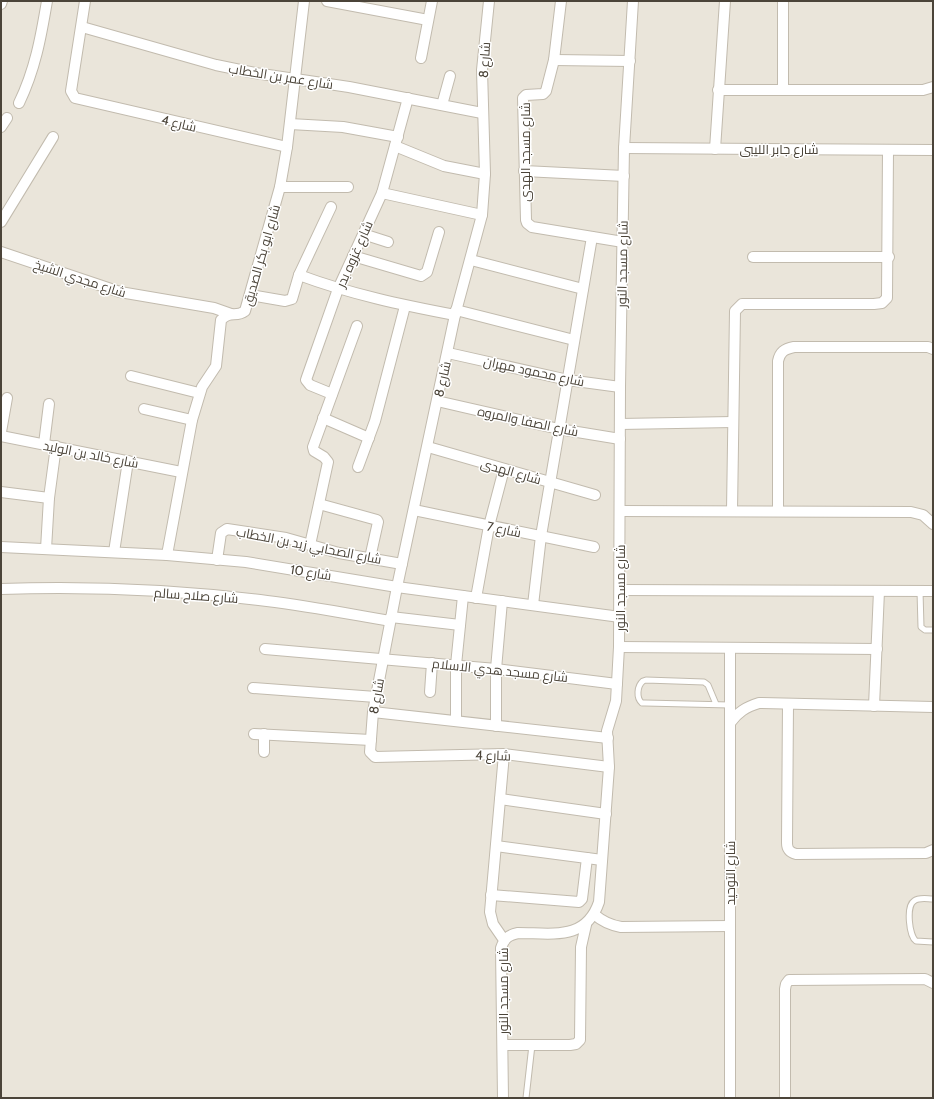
<svg xmlns="http://www.w3.org/2000/svg" width="934" height="1099" font-family="Cabin,Cairo,sans-serif">
<style>
.residential{fill:#eae5da}
.lines{fill:none;stroke-linecap:round;stroke-linejoin:round}
.lane-casing{stroke:#c2bbae;stroke-width:7}
.street-casing{stroke:#c2bbae;stroke-width:12}
.lane{stroke:#fff;stroke-width:5}
.street{stroke:#fff;stroke-width:10}
.labels{text-anchor:middle;stroke-width:3;stroke-linejoin:round;paint-order:stroke}
.street-label{font-size:13px;fill:#4b4439;stroke:#fff}
</style>
<rect width="100%" height="100%" fill="#f6f3ec"/>
<rect class="residential" x="1" y="1" width="932" height="1097"/>
<g class="lines">
<defs>
<g id="lane">
<path d="M 920,591 L 921,627 L 925,630 L 933,630"/>
<path d="M 716,704 L 708,685 L 704,682 L 646,680 L 643,681 C 637,686 636,698 642,703 L 645,703 L 730,705"/>
<path d="M 933,899 C 927,899 919,897 914,901 C 906,906 909,936 916,941 L 933,942"/>
<path d="M 526,1098 L 532,1045"/>
</g>
<g id="street">
<path d="M 85,1 L 71,91 L 75,98 L 287,147"/>
<path d="M 327,1 L 428,20"/>
<path d="M 489,1 L 482,70 L 485,174 L 482,215 L 455,315 L 397,587 L 373,712 L 370,752 L 375,757 L 504,754 L 609,767"/>
<path d="M 561,1 L 554,60 L 546,91 L 543,94 L 526,95 L 523,98 L 526,220 L 527,223 L 532,227 L 623,242"/>
<path d="M 1,4 L 2,1"/>
<path d="M 82,27 L 216,65 L 255,73 L 349,87 L 482,113"/>
<path d="M 421,58 L 432,1"/>
<path d="M 554,60 L 630,61"/>
<path d="M 718,90 L 923,90 L 933,87"/>
<path d="M 783,90 L 783,1"/>
<path d="M 19,103 C 35,70 41,37 47,1"/>
<path d="M 442,105 L 450,76"/>
<path d="M 290,124 L 343,127 L 398,137"/>
<path d="M 1,127 L 7,118"/>
<path d="M 395,146 L 444,166 L 485,174"/>
<path d="M 624,148 L 933,150"/>
<path d="M 715,149 L 725,1"/>
<path d="M 524,171 L 624,176"/>
<path d="M 280,187 L 348,187"/>
<path d="M 382,193 L 482,215"/>
<path d="M 1,222 L 53,137"/>
<path d="M 363,234 L 388,242"/>
<path d="M 1,252 L 120,292 L 214,308 L 231,314"/>
<path d="M 353,256 L 421,276 L 427,272 L 439,232"/>
<path d="M 753,257 L 889,257"/>
<path d="M 471,260 L 583,289"/>
<path d="M 299,275 C 350,294 402,305 455,315"/>
<path d="M 250,295 L 285,301 L 292,299 L 299,275 L 331,207"/>
<path d="M 456,310 L 574,340"/>
<path d="M 448,353 L 568,380 L 620,387"/>
<path d="M 131,376 L 199,393"/>
<path d="M 332,394 L 310,385 L 306,380 L 307,377 L 338,289 L 382,193 L 408,98"/>
<path d="M 437,401 L 559,429 L 620,439"/>
<path d="M 144,409 L 192,420"/>
<path d="M 323,418 L 369,438"/>
<path d="M 620,424 L 733,422"/>
<path d="M 1,432 L 7,398"/>
<path d="M 1,436 L 181,472"/>
<path d="M 44,444 L 49,404"/>
<path d="M 428,447 L 595,495"/>
<path d="M 358,467 L 375,421 L 405,306"/>
<path d="M 1,492 L 49,498"/>
<path d="M 319,504 L 377,520 L 378,522 L 370,558"/>
<path d="M 414,510 L 594,547"/>
<path d="M 620,511 L 911,512 L 923,515 L 933,524"/>
<path d="M 732,511 L 735,311 L 742,304 L 874,304 L 882,303 L 887,298 L 888,150"/>
<path d="M 778,511 L 778,361 C 780,352 784,349 794,347 L 928,347 L 933,349"/>
<path d="M 310,545 L 328,462 L 324,457 L 314,451 L 313,447 L 357,326"/>
<path d="M 1,547 L 167,555 L 246,562 L 397,587 L 620,617"/>
<path d="M 46,549 L 49,498 L 56,446"/>
<path d="M 114,552 L 128,461"/>
<path d="M 167,555 L 192,420 L 202,387 L 216,366 L 221,320 C 230,310 236,318 245,311 L 280,187 L 287,147 L 304,1"/>
<path d="M 217,560 L 221,533 L 227,529 L 286,538 L 339,553 L 402,564"/>
<path d="M 1,589 C 89,586 180,590 267,601 C 309,606 349,614 390,621"/>
<path d="M 620,590 L 933,591"/>
<path d="M 476,598 L 489,526 L 504,469"/>
<path d="M 533,605 L 541,536 L 592,237"/>
<path d="M 391,617 L 460,625"/>
<path d="M 619,647 L 877,649"/>
<path d="M 730,648 L 730,1098"/>
<path d="M 265,649 L 496,669 L 617,684"/>
<path d="M 253,688 L 376,697"/>
<path d="M 430,692 L 432,663"/>
<path d="M 788,704 L 787,843 C 787,849 789,852 796,854 L 926,853 L 933,850"/>
<path d="M 874,706 L 879,591"/>
<path d="M 373,712 L 608,738"/>
<path d="M 456,721 L 456,665 L 463,596"/>
<path d="M 730,723 C 738,712 746,707 759,703 L 933,707"/>
<path d="M 496,726 L 496,669 L 502,601"/>
<path d="M 254,734 L 371,740"/>
<path d="M 264,734 L 264,752"/>
<path d="M 500,799 L 606,814"/>
<path d="M 496,846 L 602,860"/>
<path d="M 491,895 L 579,902 L 582,899 L 587,858"/>
<path d="M 595,915 C 603,922 610,925 621,927 L 730,926"/>
<path d="M 504,940 L 493,924 L 490,912 L 504,754"/>
<path d="M 503,1045 L 570,1045 L 576,1044 L 580,1040 L 581,947 L 586,925"/>
<path d="M 503,1098 L 501,948 C 504,939 508,935 518,933 C 552,933 586,941 599,902 L 609,767 L 607,731 L 616,701 L 619,647 L 620,387 L 624,148 L 633,1"/>
<path d="M 785,1098 L 785,989 L 786,984 L 789,980 L 925,979 L 933,983"/>
</g>
</defs>
<use href="#lane" class="lane-casing"/>
<use href="#street" class="street-casing"/>
<use href="#lane" class="lane"/>
<use href="#street" class="street"/>
</g>
<g class="labels">
<g class="street-label">
<text transform="translate(484 60) rotate(-86)" y="5">شارع 8</text>
<text transform="translate(281 76) rotate(9)" y="5">شارع عمر بن الخطاب</text>
<text transform="translate(179 123) rotate(13)" y="5">شارع 4</text>
<text x="779" y="154">شارع جابر الليبى</text>
<text transform="translate(525 152) rotate(-90)" y="5">شارع مسجد الهدى</text>
<text transform="translate(354 254) rotate(-66)" y="5">شارع غزوه بدر</text>
<text transform="translate(261 255) rotate(-74)" y="5">شارع ابو بكر الصديق</text>
<text transform="translate(622 264) rotate(-89)" y="5">شارع مسجد النور</text>
<text transform="translate(80 278) rotate(18)" y="5">شارع مجدي الشيخ</text>
<text transform="translate(534 371) rotate(12)" y="5">شارع محمود مهران</text>
<text transform="translate(442 379) rotate(-77)" y="5">شارع 8</text>
<text transform="translate(528 421) rotate(12)" y="5">شارع الصفا والمروه</text>
<text transform="translate(91 454) rotate(11)" y="5">شارع خالد بن الوليد</text>
<text transform="translate(511 471) rotate(16)" y="5">شارع الهدى</text>
<text transform="translate(504 529) rotate(12)" y="5">شارع 7</text>
<text transform="translate(309 545) rotate(11)" y="5">شارع الصحابي زيد بن الخطاب</text>
<text transform="translate(311 572) rotate(9)" y="5">شارع 10</text>
<text transform="translate(620 588) rotate(-90)" y="5">شارع مسجد النور</text>
<text transform="translate(196 595) rotate(4)" y="5">شارع صلاح سالم</text>
<text transform="translate(500 670) rotate(6)" y="5">شارع مسجد هدي الاسلام</text>
<text transform="translate(376 696) rotate(-80)" y="5">شارع 8</text>
<text transform="translate(493 755) rotate(2)" y="5">شارع 4</text>
<text transform="translate(730 873) rotate(-90)" y="5">شارع التوحيد</text>
<text transform="translate(503 991) rotate(-90)" y="5">شارع مسجد النور</text>
</g>
</g>
<rect width="934" height="1099" fill="none" stroke="#4b4439" stroke-width="4"/>
</svg>
